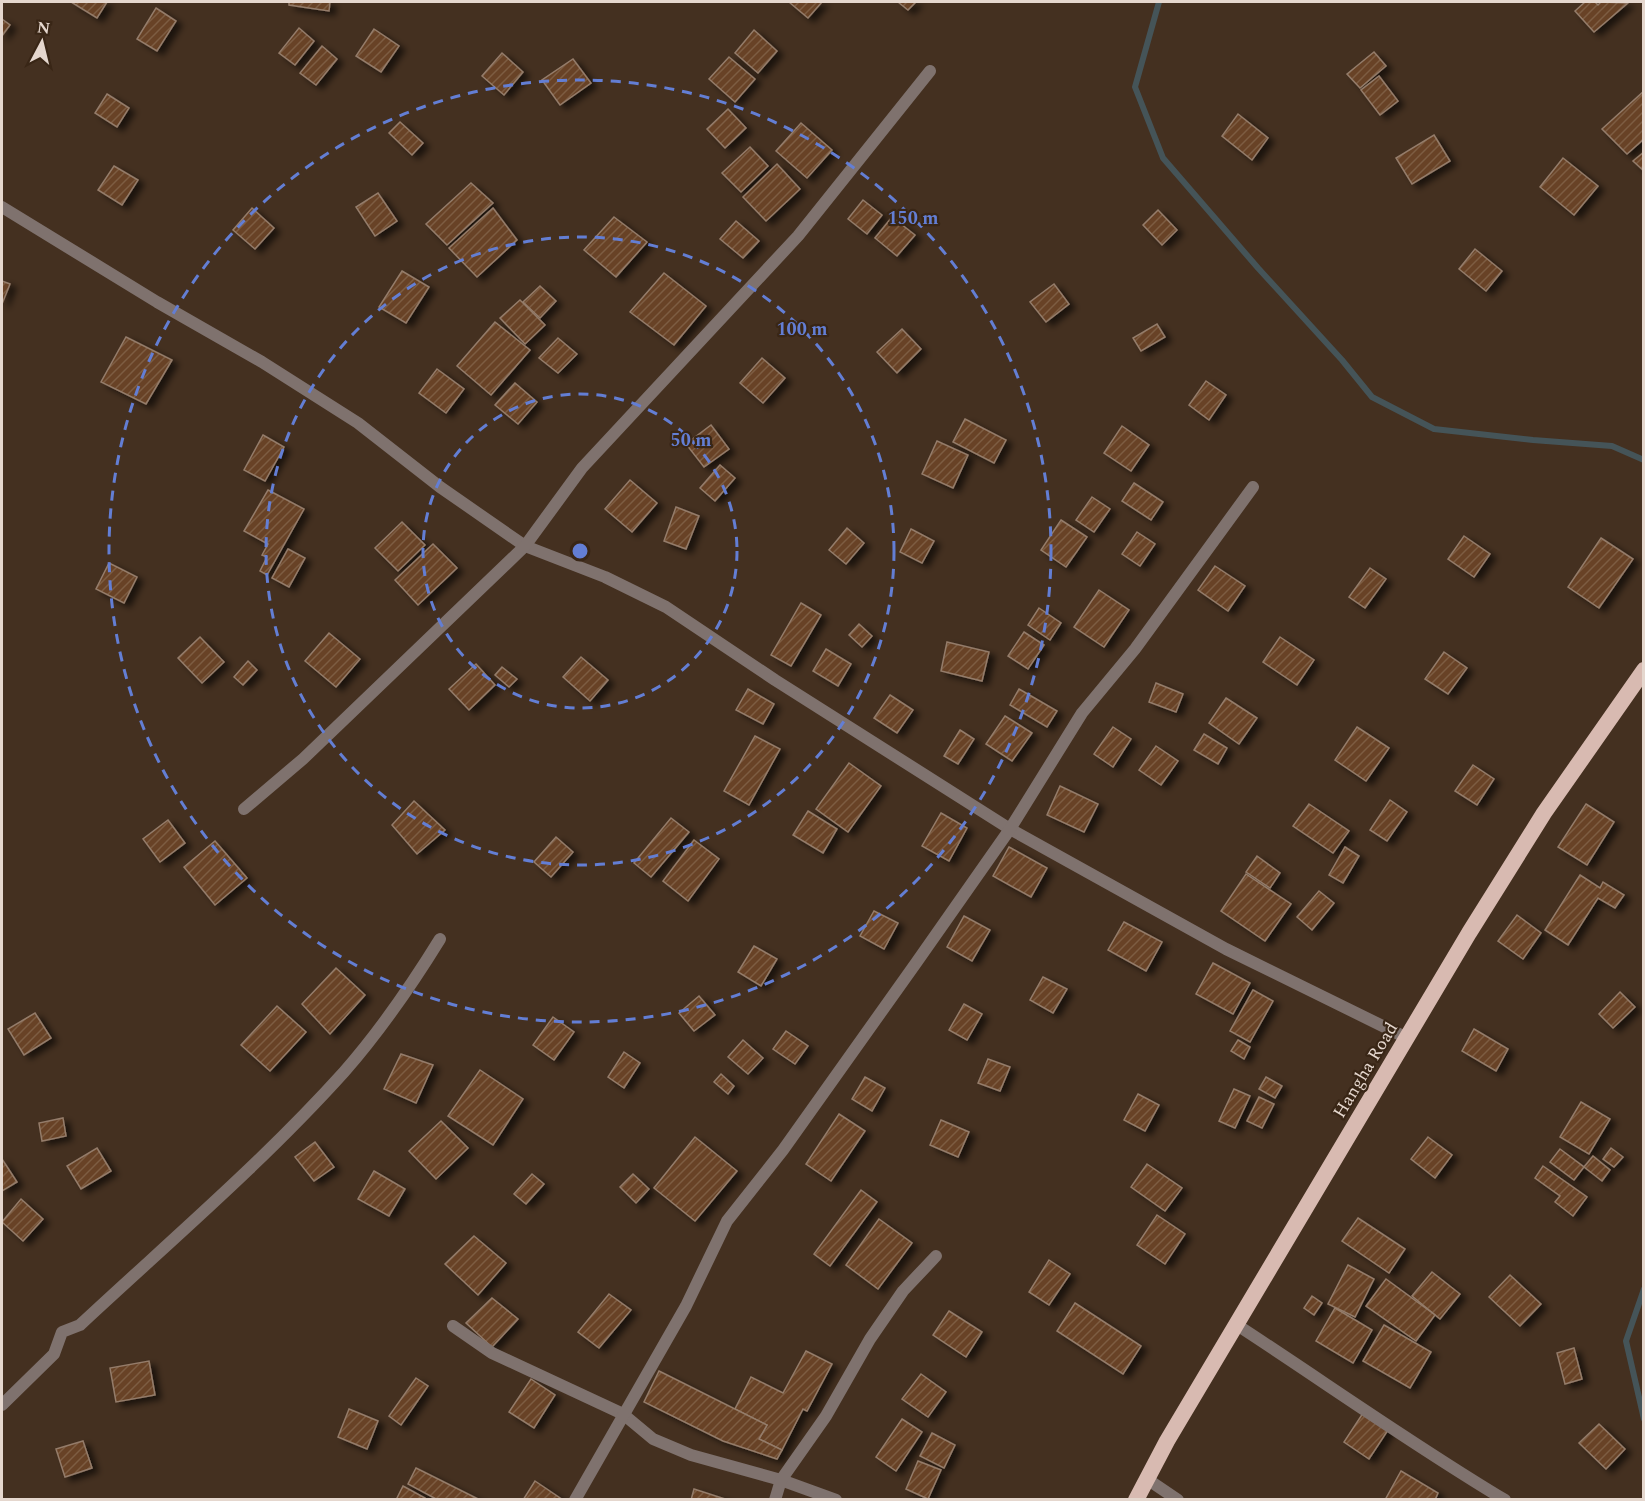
<svg xmlns="http://www.w3.org/2000/svg" width="1645" height="1501" font-family="Spectral,serif">
<style>
.lines{fill:none;stroke-linecap:round;stroke-linejoin:round}
.stream{stroke:#455458;stroke-width:6}
.building{fill:url(#building-hatch);stroke:#947c6a;stroke-width:1.5;filter:url(#shadow)}
.minor{stroke:#7f726e;stroke-width:12}
.trunk{stroke:#d8bab1;stroke-width:16}
.ring{fill:none;stroke:#637ed4;stroke-width:3;stroke-dasharray:10 8}
.labels{text-anchor:middle;stroke-width:4.5;stroke-linejoin:round;paint-order:stroke}
.street-label{font-size:18px;fill:#e5d7ce;stroke:#392616}
.centre{fill:#637ed4;stroke:#392616;stroke-width:3}
.ring-label{font-size:18px;text-anchor:middle;font-weight:bold;fill:#637ed4;stroke:#392616;stroke-width:4.5;stroke-linejoin:round;paint-order:stroke}
</style>
<defs>
<pattern id="building-hatch" width="6" height="6" patternUnits="userSpaceOnUse" patternTransform="scale(1.5)"><rect width="6" height="6" fill="#674225"/><path d="M-1 1l2-2M0 6l6-6M5 7l2-2" fill="none" stroke="#7d5d43"/></pattern>
<filter id="shadow"><feDropShadow dx="6" dy="4" stdDeviation="3" flood-color="#0009"/></filter>
</defs>
<rect width="100%" height="100%" fill="#443020"/>
<g class="lines">
<g class="stream">
<path d="M 1159,2 L 1135,87 L 1163,158 L 1258,268 L 1342,360 L 1372,397 L 1434,429 L 1533,440 L 1612,446 L 1644,460"/>
<path d="M 1644,1289 L 1626,1341 L 1644,1419"/>
</g>
</g>
<g class="building">
<path d="M 71,2 L 107,2 L 97,18 Z"/>
<path d="M 289,2 L 330,2 L 329,11 L 289,5 Z"/>
<path d="M 789,2 L 822,2 L 808,18 Z"/>
<path d="M 898,2 L 916,2 L 908,10 Z"/>
<path d="M 1585,2 L 1595,2 L 1598,5 L 1601,2 L 1628,3 L 1594,32 L 1575,11 Z"/>
<path d="M 156,8 L 176,21 L 157,51 L 137,39 Z"/>
<path d="M 2,19 L 10,25 L 2,36 Z"/>
<path d="M 299,28 L 314,41 L 295,65 L 279,53 Z"/>
<path d="M 374,29 L 399,46 L 381,72 L 356,56 Z"/>
<path d="M 754,30 L 777,51 L 758,73 L 735,53 Z"/>
<path d="M 322,46 L 337,59 L 316,85 L 300,73 Z"/>
<path d="M 1374,52 L 1386,66 L 1360,88 L 1347,74 Z"/>
<path d="M 502,53 L 523,72 L 504,95 L 482,76 Z"/>
<path d="M 729,57 L 755,79 L 735,102 L 709,79 Z"/>
<path d="M 573,59 L 591,83 L 560,105 L 542,80 Z"/>
<path d="M 1379,76 L 1398,101 L 1380,115 L 1361,90 Z"/>
<path d="M 1644,91 L 1644,139 L 1627,154 L 1602,129 Z"/>
<path d="M 107,94 L 129,108 L 117,127 L 95,113 Z"/>
<path d="M 728,109 L 746,128 L 725,148 L 707,129 Z"/>
<path d="M 1238,114 L 1268,138 L 1252,160 L 1222,136 Z"/>
<path d="M 400,122 L 423,143 L 412,155 L 389,133 Z"/>
<path d="M 801,123 L 832,150 L 807,178 L 776,151 Z"/>
<path d="M 1434,135 L 1450,161 L 1412,184 L 1396,158 Z"/>
<path d="M 750,147 L 768,166 L 741,192 L 722,173 Z"/>
<path d="M 1644,152 L 1644,171 L 1633,161 Z"/>
<path d="M 1563,158 L 1598,186 L 1574,215 L 1540,187 Z"/>
<path d="M 777,164 L 800,189 L 766,221 L 743,197 Z"/>
<path d="M 114,166 L 138,180 L 122,205 L 98,190 Z"/>
<path d="M 471,183 L 493,203 L 447,245 L 426,224 Z"/>
<path d="M 378,193 L 397,221 L 375,236 L 356,207 Z"/>
<path d="M 863,200 L 882,215 L 867,234 L 848,219 Z"/>
<path d="M 252,208 L 274,228 L 255,249 L 233,230 Z"/>
<path d="M 493,208 L 517,240 L 477,277 L 449,248 Z"/>
<path d="M 1158,210 L 1177,230 L 1162,245 L 1143,225 Z"/>
<path d="M 614,217 L 647,242 L 616,277 L 584,250 Z"/>
<path d="M 892,217 L 915,235 L 897,256 L 875,238 Z"/>
<path d="M 736,221 L 759,241 L 743,258 L 720,239 Z"/>
<path d="M 1475,249 L 1502,271 L 1486,291 L 1459,269 Z"/>
<path d="M 402,271 L 429,287 L 406,323 L 379,307 Z"/>
<path d="M 664,273 L 706,306 L 674,345 L 630,312 Z"/>
<path d="M 2,281 L 10,284 L 2,304 Z"/>
<path d="M 1054,284 L 1069,304 L 1046,322 L 1030,302 Z"/>
<path d="M 540,286 L 556,301 L 540,318 L 523,302 Z"/>
<path d="M 520,300 L 545,325 L 525,344 L 500,318 Z"/>
<path d="M 495,322 L 530,350 L 491,395 L 457,366 Z"/>
<path d="M 1157,324 L 1165,337 L 1141,351 L 1133,338 Z"/>
<path d="M 902,329 L 921,349 L 897,373 L 877,352 Z"/>
<path d="M 126,337 L 172,360 L 146,404 L 101,382 Z"/>
<path d="M 558,338 L 577,354 L 558,373 L 539,358 Z"/>
<path d="M 762,358 L 785,378 L 763,403 L 740,383 Z"/>
<path d="M 437,369 L 464,389 L 446,413 L 419,393 Z"/>
<path d="M 1206,381 L 1226,395 L 1209,420 L 1189,405 Z"/>
<path d="M 515,383 L 537,402 L 518,424 L 495,405 Z"/>
<path d="M 965,419 L 1006,440 L 994,463 L 953,442 Z"/>
<path d="M 711,425 L 729,449 L 704,467 L 686,444 Z"/>
<path d="M 1122,426 L 1149,445 L 1131,471 L 1104,453 Z"/>
<path d="M 263,435 L 284,447 L 265,481 L 244,470 Z"/>
<path d="M 937,441 L 968,455 L 953,488 L 922,474 Z"/>
<path d="M 720,465 L 735,478 L 715,501 L 700,488 Z"/>
<path d="M 630,480 L 657,503 L 632,532 L 605,509 Z"/>
<path d="M 1134,483 L 1163,502 L 1151,520 L 1122,501 Z"/>
<path d="M 268,490 L 304,509 L 267,575 L 260,571 L 267,557 L 262,555 L 268,544 L 244,531 Z"/>
<path d="M 1092,497 L 1110,509 L 1094,532 L 1076,520 Z"/>
<path d="M 676,507 L 699,516 L 686,549 L 664,541 Z"/>
<path d="M 1061,520 L 1087,537 L 1066,567 L 1041,550 Z"/>
<path d="M 402,522 L 425,545 L 398,571 L 375,548 Z"/>
<path d="M 847,528 L 864,543 L 846,564 L 829,550 Z"/>
<path d="M 911,529 L 934,541 L 922,563 L 900,552 Z"/>
<path d="M 1137,532 L 1155,544 L 1140,566 L 1122,554 Z"/>
<path d="M 1464,536 L 1490,554 L 1474,577 L 1448,559 Z"/>
<path d="M 1601,538 L 1633,559 L 1599,608 L 1568,587 Z"/>
<path d="M 433,544 L 457,568 L 418,605 L 395,580 Z"/>
<path d="M 288,549 L 305,558 L 289,587 L 272,578 Z"/>
<path d="M 109,563 L 137,577 L 124,603 L 96,589 Z"/>
<path d="M 1215,566 L 1245,586 L 1228,611 L 1198,590 Z"/>
<path d="M 1370,568 L 1386,579 L 1365,608 L 1349,597 Z"/>
<path d="M 1099,590 L 1129,610 L 1104,647 L 1074,627 Z"/>
<path d="M 801,603 L 821,615 L 791,666 L 771,655 Z"/>
<path d="M 1039,608 L 1061,623 L 1050,640 L 1028,625 Z"/>
<path d="M 859,624 L 872,636 L 862,647 L 849,635 Z"/>
<path d="M 1024,632 L 1044,645 L 1028,669 L 1008,656 Z"/>
<path d="M 329,633 L 360,659 L 336,687 L 305,661 Z"/>
<path d="M 200,637 L 224,662 L 202,683 L 178,658 Z"/>
<path d="M 1280,637 L 1314,660 L 1297,685 L 1263,662 Z"/>
<path d="M 947,642 L 989,652 L 982,681 L 941,671 Z"/>
<path d="M 826,649 L 851,664 L 838,686 L 813,671 Z"/>
<path d="M 1444,652 L 1467,668 L 1448,694 L 1425,679 Z"/>
<path d="M 581,657 L 608,680 L 590,701 L 563,677 Z"/>
<path d="M 248,661 L 257,670 L 243,685 L 234,677 Z"/>
<path d="M 476,664 L 495,685 L 469,710 L 449,689 Z"/>
<path d="M 502,667 L 517,679 L 509,687 L 495,675 Z"/>
<path d="M 1156,683 L 1183,694 L 1176,712 L 1149,702 Z"/>
<path d="M 748,689 L 774,704 L 763,724 L 736,710 Z"/>
<path d="M 1019,689 L 1057,711 L 1047,727 L 1010,705 Z"/>
<path d="M 890,695 L 913,710 L 897,733 L 874,718 Z"/>
<path d="M 1226,698 L 1257,718 L 1239,744 L 1209,723 Z"/>
<path d="M 1005,716 L 1032,733 L 1012,761 L 986,744 Z"/>
<path d="M 1113,727 L 1131,739 L 1113,767 L 1094,754 Z"/>
<path d="M 1357,727 L 1389,748 L 1366,781 L 1335,760 Z"/>
<path d="M 960,730 L 974,739 L 958,764 L 944,756 Z"/>
<path d="M 1204,734 L 1227,748 L 1218,764 L 1194,750 Z"/>
<path d="M 755,736 L 780,749 L 749,805 L 724,791 Z"/>
<path d="M 1156,746 L 1178,761 L 1161,785 L 1139,770 Z"/>
<path d="M 849,763 L 881,786 L 848,832 L 816,809 Z"/>
<path d="M 1473,765 L 1494,779 L 1477,805 L 1455,791 Z"/>
<path d="M 1060,786 L 1098,804 L 1084,832 L 1047,815 Z"/>
<path d="M 1390,800 L 1407,812 L 1387,841 L 1370,830 Z"/>
<path d="M 414,801 L 445,830 L 417,854 L 392,825 Z"/>
<path d="M 1309,804 L 1349,831 L 1333,853 L 1293,826 Z"/>
<path d="M 1586,804 L 1614,822 L 1587,865 L 1558,847 Z"/>
<path d="M 808,811 L 837,829 L 823,853 L 793,835 Z"/>
<path d="M 941,813 L 967,828 L 949,861 L 922,846 Z"/>
<path d="M 671,818 L 689,832 L 651,877 L 634,863 Z"/>
<path d="M 168,820 L 185,843 L 160,862 L 143,839 Z"/>
<path d="M 556,837 L 573,852 L 551,877 L 534,862 Z"/>
<path d="M 694,840 L 719,859 L 688,901 L 663,881 Z"/>
<path d="M 215,841 L 247,878 L 215,905 L 184,867 Z"/>
<path d="M 1009,847 L 1047,868 L 1031,897 L 993,876 Z"/>
<path d="M 1345,847 L 1359,856 L 1343,883 L 1329,875 Z"/>
<path d="M 1257,856 L 1280,873 L 1270,888 L 1246,872 Z"/>
<path d="M 1246,874 L 1291,904 L 1265,941 L 1221,911 Z"/>
<path d="M 1580,875 L 1600,888 L 1603,882 L 1624,895 L 1615,908 L 1598,898 L 1568,945 L 1545,930 Z"/>
<path d="M 1319,891 L 1334,903 L 1312,930 L 1297,917 Z"/>
<path d="M 874,911 L 898,923 L 884,949 L 860,936 Z"/>
<path d="M 1517,915 L 1541,933 L 1523,959 L 1498,941 Z"/>
<path d="M 964,916 L 990,930 L 972,961 L 947,947 Z"/>
<path d="M 1124,922 L 1162,942 L 1146,971 L 1108,950 Z"/>
<path d="M 754,946 L 777,959 L 761,986 L 738,972 Z"/>
<path d="M 1213,963 L 1250,983 L 1233,1014 L 1196,994 Z"/>
<path d="M 336,968 L 365,995 L 330,1034 L 302,1004 Z"/>
<path d="M 1043,977 L 1067,989 L 1053,1013 L 1030,1000 Z"/>
<path d="M 1253,990 L 1273,1001 L 1250,1042 L 1230,1031 Z"/>
<path d="M 1620,992 L 1635,1007 L 1613,1028 L 1599,1014 Z"/>
<path d="M 699,996 L 715,1015 L 694,1031 L 679,1013 Z"/>
<path d="M 964,1004 L 982,1014 L 967,1040 L 949,1030 Z"/>
<path d="M 277,1006 L 306,1032 L 270,1071 L 241,1045 Z"/>
<path d="M 35,1013 L 51,1038 L 24,1055 L 8,1029 Z"/>
<path d="M 553,1017 L 574,1032 L 554,1060 L 533,1045 Z"/>
<path d="M 1474,1029 L 1508,1049 L 1496,1071 L 1462,1051 Z"/>
<path d="M 786,1031 L 808,1046 L 795,1064 L 773,1049 Z"/>
<path d="M 743,1040 L 763,1058 L 748,1074 L 728,1057 Z"/>
<path d="M 1238,1040 L 1250,1047 L 1244,1059 L 1231,1051 Z"/>
<path d="M 624,1052 L 640,1063 L 624,1088 L 608,1077 Z"/>
<path d="M 401,1054 L 433,1065 L 416,1103 L 384,1089 Z"/>
<path d="M 988,1059 L 1010,1067 L 1000,1091 L 978,1083 Z"/>
<path d="M 480,1070 L 523,1099 L 493,1145 L 448,1116 Z"/>
<path d="M 721,1074 L 734,1086 L 728,1094 L 714,1082 Z"/>
<path d="M 865,1077 L 885,1088 L 872,1111 L 852,1099 Z"/>
<path d="M 1266,1077 L 1282,1086 L 1275,1098 L 1259,1089 Z"/>
<path d="M 1234,1089 L 1250,1096 L 1235,1128 L 1219,1121 Z"/>
<path d="M 1138,1094 L 1159,1105 L 1145,1131 L 1124,1120 Z"/>
<path d="M 1259,1097 L 1274,1104 L 1262,1128 L 1247,1121 Z"/>
<path d="M 1581,1102 L 1610,1119 L 1589,1154 L 1560,1137 Z"/>
<path d="M 839,1114 L 865,1131 L 831,1181 L 806,1164 Z"/>
<path d="M 63,1118 L 66,1136 L 42,1141 L 39,1123 Z"/>
<path d="M 941,1120 L 969,1132 L 958,1157 L 930,1145 Z"/>
<path d="M 441,1121 L 468,1148 L 436,1179 L 409,1151 Z"/>
<path d="M 695,1137 L 737,1171 L 695,1221 L 654,1188 Z"/>
<path d="M 1428,1137 L 1452,1155 L 1435,1178 L 1411,1159 Z"/>
<path d="M 315,1142 L 334,1167 L 314,1181 L 295,1157 Z"/>
<path d="M 97,1148 L 111,1171 L 81,1189 L 67,1166 Z"/>
<path d="M 1611,1148 L 1623,1157 L 1614,1167 L 1603,1159 Z"/>
<path d="M 1560,1149 L 1584,1167 L 1574,1180 L 1550,1162 Z"/>
<path d="M 1593,1156 L 1610,1170 L 1602,1181 L 1584,1167 Z"/>
<path d="M 2,1159 L 17,1182 L 2,1191 Z"/>
<path d="M 1147,1164 L 1182,1188 L 1165,1211 L 1131,1187 Z"/>
<path d="M 1543,1166 L 1587,1197 L 1573,1216 L 1555,1202 L 1560,1196 L 1535,1178 Z"/>
<path d="M 374,1171 L 405,1189 L 389,1216 L 358,1199 Z"/>
<path d="M 532,1174 L 544,1184 L 526,1204 L 514,1194 Z"/>
<path d="M 633,1174 L 649,1189 L 636,1203 L 620,1187 Z"/>
<path d="M 861,1190 L 877,1202 L 830,1266 L 814,1254 Z"/>
<path d="M 21,1199 L 43,1219 L 23,1241 L 2,1222 Z"/>
<path d="M 1157,1215 L 1185,1234 L 1165,1264 L 1137,1245 Z"/>
<path d="M 1358,1218 L 1405,1249 L 1389,1273 L 1342,1241 Z"/>
<path d="M 879,1219 L 912,1243 L 878,1289 L 846,1265 Z"/>
<path d="M 474,1236 L 506,1263 L 478,1295 L 445,1264 Z"/>
<path d="M 1049,1260 L 1070,1274 L 1049,1305 L 1029,1292 Z"/>
<path d="M 1348,1265 L 1374,1279 L 1355,1317 L 1328,1304 Z"/>
<path d="M 1432,1272 L 1460,1294 L 1440,1319 L 1412,1296 Z"/>
<path d="M 1510,1275 L 1541,1304 L 1520,1326 L 1489,1297 Z"/>
<path d="M 1386,1279 L 1435,1315 L 1416,1341 L 1366,1306 Z"/>
<path d="M 609,1294 L 631,1310 L 599,1348 L 578,1332 Z"/>
<path d="M 1312,1296 L 1322,1303 L 1314,1315 L 1304,1308 Z"/>
<path d="M 492,1298 L 518,1319 L 492,1347 L 466,1323 Z"/>
<path d="M 1075,1303 L 1141,1346 L 1123,1374 L 1057,1331 Z"/>
<path d="M 1335,1308 L 1372,1330 L 1353,1363 L 1316,1341 Z"/>
<path d="M 949,1311 L 982,1332 L 966,1357 L 933,1335 Z"/>
<path d="M 1384,1325 L 1431,1352 L 1410,1388 L 1363,1361 Z"/>
<path d="M 1574,1348 L 1582,1379 L 1565,1384 L 1557,1353 Z"/>
<path d="M 806,1351 L 832,1364 L 807,1411 L 803,1409 L 782,1450 L 759,1439 L 767,1425 L 735,1409 L 751,1377 L 783,1393 Z"/>
<path d="M 149,1361 L 155,1395 L 116,1402 L 110,1368 Z"/>
<path d="M 659,1371 L 767,1425 L 759,1439 L 782,1450 L 777,1459 L 723,1441 L 644,1402 Z"/>
<path d="M 921,1374 L 946,1392 L 928,1417 L 902,1399 Z"/>
<path d="M 416,1378 L 428,1386 L 401,1425 L 389,1416 Z"/>
<path d="M 531,1379 L 555,1395 L 534,1428 L 509,1412 Z"/>
<path d="M 349,1409 L 378,1421 L 367,1449 L 338,1437 Z"/>
<path d="M 1365,1410 L 1390,1427 L 1369,1459 L 1344,1442 Z"/>
<path d="M 902,1419 L 922,1432 L 896,1471 L 876,1457 Z"/>
<path d="M 1599,1424 L 1625,1449 L 1606,1469 L 1579,1443 Z"/>
<path d="M 932,1433 L 955,1445 L 944,1468 L 920,1456 Z"/>
<path d="M 83,1441 L 92,1468 L 65,1477 L 56,1449 Z"/>
<path d="M 918,1461 L 941,1470 L 928,1499 L 906,1489 Z"/>
<path d="M 416,1468 L 480,1500 L 438,1500 L 408,1484 Z"/>
<path d="M 1401,1471 L 1438,1493 L 1435,1500 L 1385,1500 Z"/>
<path d="M 535,1481 L 563,1500 L 523,1500 Z"/>
<path d="M 403,1486 L 425,1498 L 424,1500 L 396,1500 Z"/>
<path d="M 694,1489 L 728,1500 L 691,1500 Z"/>
</g>
<g class="lines">
<g class="minor">
<path d="M 2,207 L 157,302 L 262,362 L 358,423 L 440,487 L 525,546 L 605,577 L 666,607 L 775,680 L 1010,829 L 1226,949 L 1407,1038"/>
<path d="M 244,809 L 303,759 L 525,546 L 582,468 L 798,236 L 930,71"/>
<path d="M 1237,1325 C 1326,1383 1413,1445 1505,1500"/>
<path d="M 453,1326 L 492,1353 L 623,1414 L 653,1439 L 691,1455 L 781,1480 L 836,1500"/>
<path d="M 2,1405 L 54,1354 L 62,1332 L 80,1325 C 169,1242 262,1163 344,1072 C 380,1031 411,986 440,939"/>
<path d="M 1147,1479 L 1178,1500"/>
<path d="M 575,1500 L 686,1306 L 727,1221 L 783,1150 L 916,963 L 1010,829 L 1082,713 L 1135,649 L 1253,487"/>
<path d="M 775,1500 L 781,1480 L 826,1416 L 870,1339 L 903,1291 L 936,1256"/>
</g>
<path class="trunk" d="M 1136,1500 L 1167,1441 L 1469,933 L 1544,813 L 1644,670"/>
</g>
<g class="ring">
<circle cx="580" cy="551" r="157"/>
<circle cx="580" cy="551" r="314"/>
<circle cx="580" cy="551" r="471"/>
</g>
<g class="labels">
<g class="street-label">
<text transform="translate(1365 1070) rotate(-59)" y="6">Hangha Road</text>
</g>
</g>
<circle cx="580" cy="551" r="9" class="centre"/>
<g class="ring-label">
<text x="913" y="224">150 m</text>
<text x="802" y="335">100 m</text>
<text x="691" y="446">50 m</text>
</g>
<rect width="1645" height="1501" fill="none" stroke="#e5d7ce" stroke-width="6"/>
<g transform="translate(42 42) rotate(7)" stroke="#392616" stroke-width="4.5" paint-order="stroke">
<path d="M0-4.5L10 22L0 15L-10 22Z" fill="#e5d7ce"/>
<text y="-9" font-size="16" font-weight="bold" text-anchor="middle" fill="#e5d7ce">N</text>
</g>
</svg>
